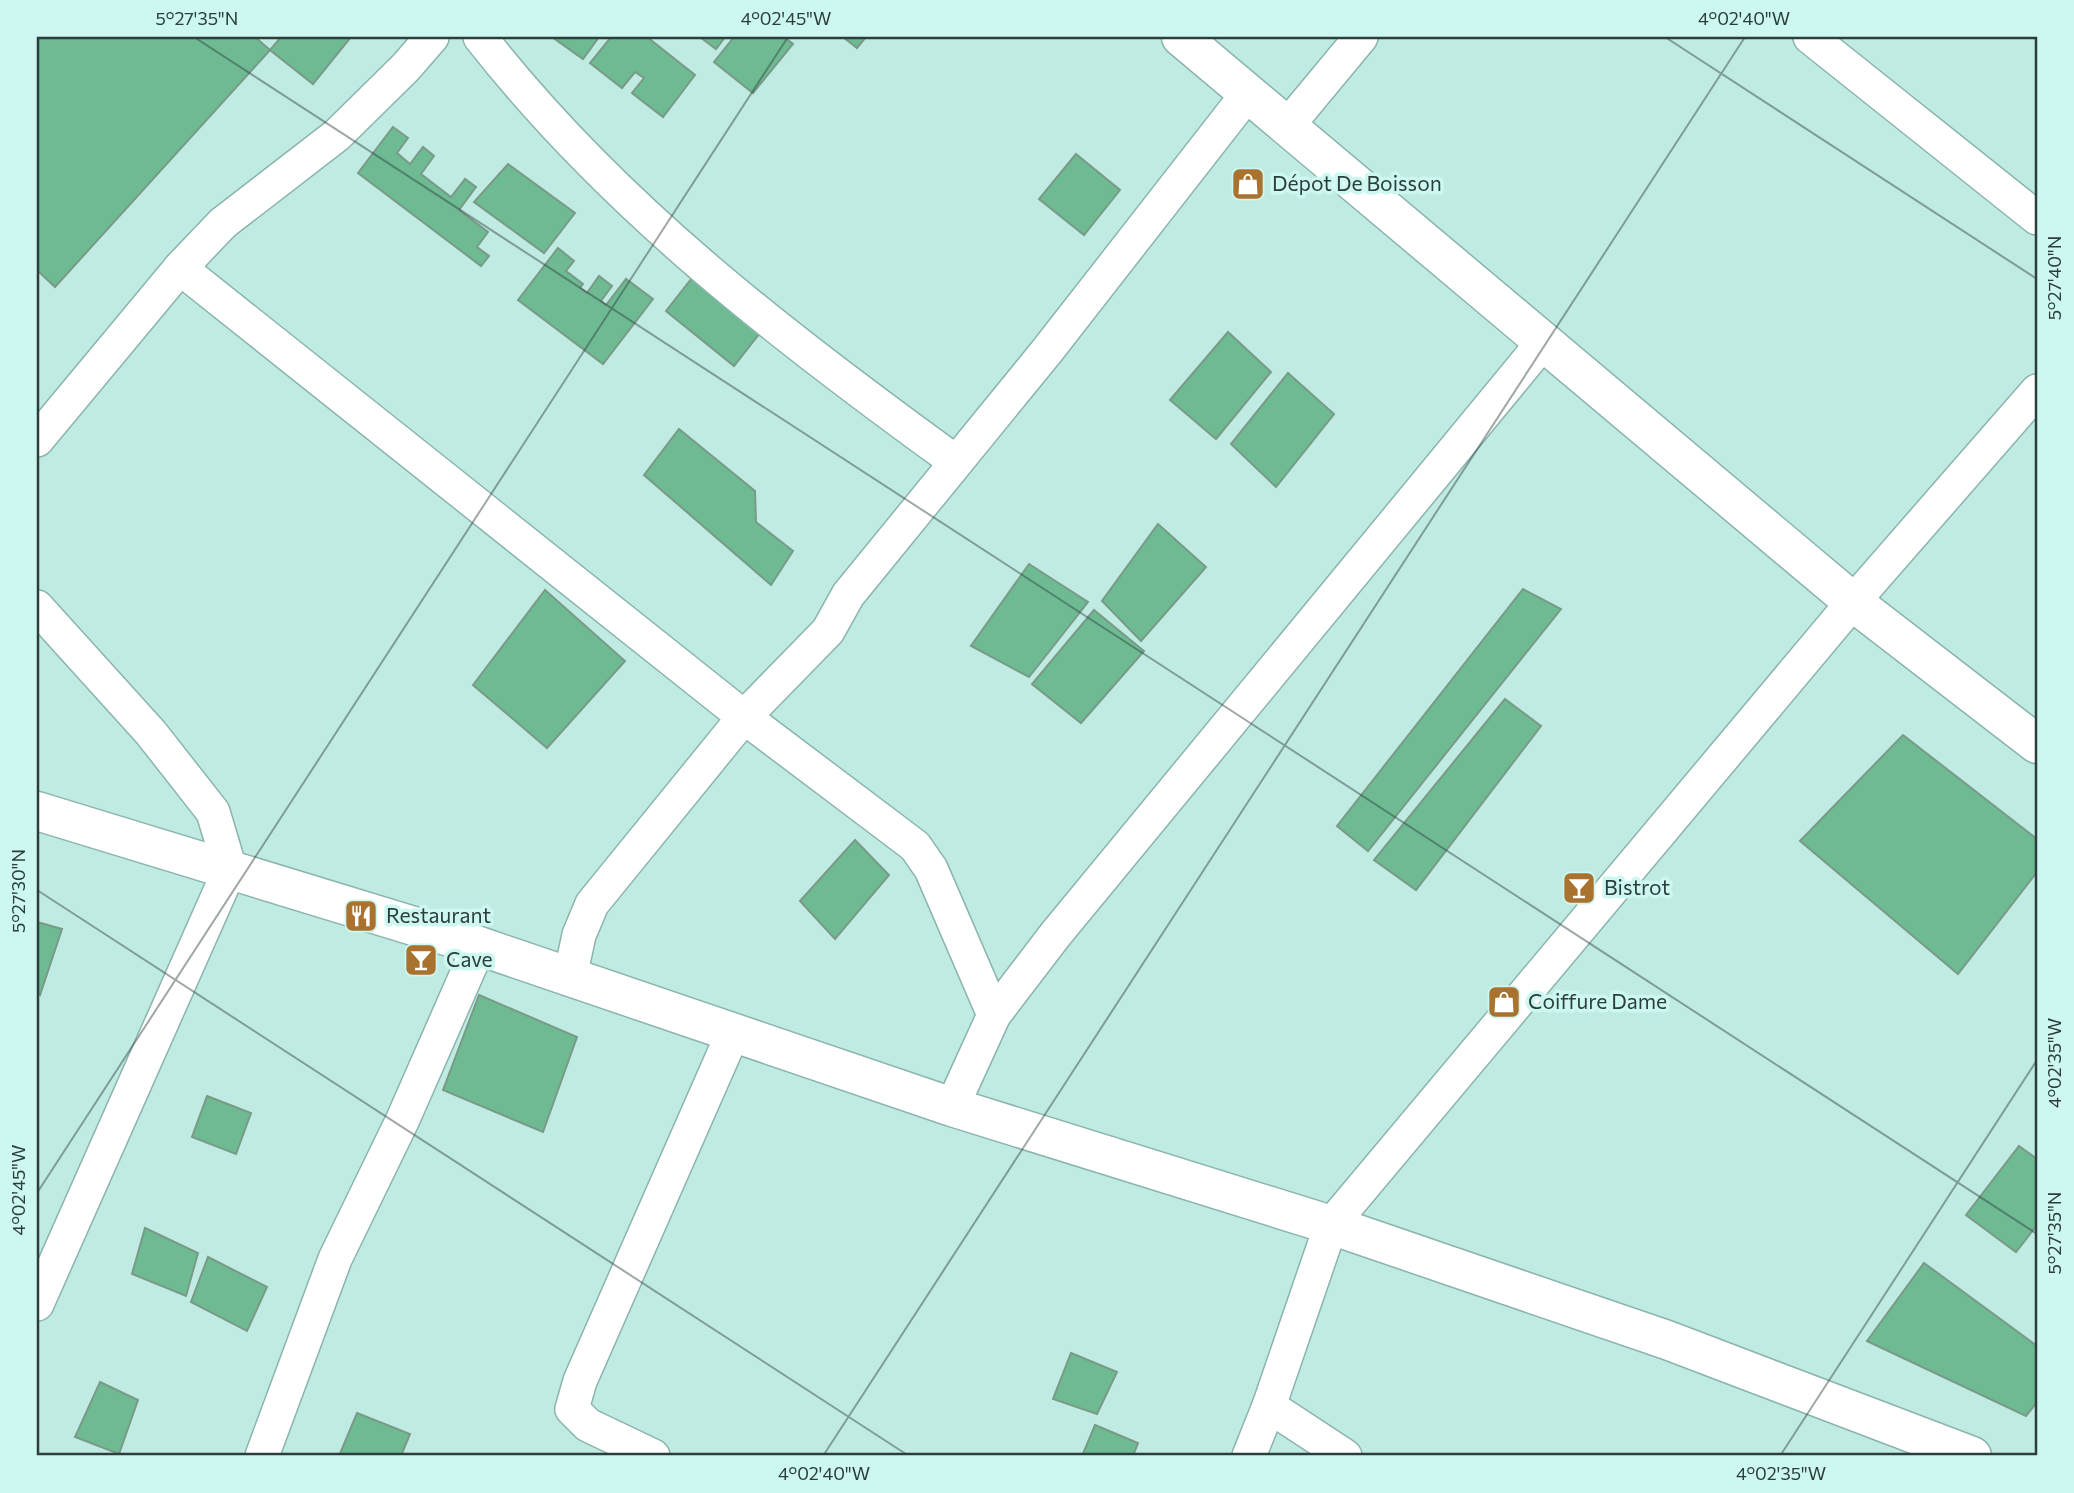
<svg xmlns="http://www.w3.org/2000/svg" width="2074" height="1493" font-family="Commissioner,sans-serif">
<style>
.building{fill:#6ebb93;stroke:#799a87;stroke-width:2}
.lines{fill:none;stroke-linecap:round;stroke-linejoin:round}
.minor-casing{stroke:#8ab4ad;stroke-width:36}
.tertiary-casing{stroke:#8ab4ad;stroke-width:41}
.minor{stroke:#fff;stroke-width:33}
.tertiary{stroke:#fff;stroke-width:38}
.ticks{fill:none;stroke:#2c3e3b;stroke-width:2;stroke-opacity:0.45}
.labels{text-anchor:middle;stroke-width:7;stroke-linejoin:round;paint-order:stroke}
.poi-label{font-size:21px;fill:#2c3e3b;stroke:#cdf8f1;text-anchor:start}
.neatline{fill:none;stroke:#2c3e3b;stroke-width:2.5}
.ticks-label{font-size:18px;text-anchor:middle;fill:#2c3e3b}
</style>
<rect width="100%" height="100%" fill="#c0ebe3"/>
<g class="building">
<path d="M 37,37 L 255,37 L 270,50 L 55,287 L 37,270 Z"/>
<path d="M 281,37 L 351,37 L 313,84 L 270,50 Z"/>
<path d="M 552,37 L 599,37 L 583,59 Z"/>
<path d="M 611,37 L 647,37 L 695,75 L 663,117 L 632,93 L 644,78 L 635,72 L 622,88 L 590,63 Z"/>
<path d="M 700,37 L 725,37 L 716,49 Z"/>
<path d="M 734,37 L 784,37 L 793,44 L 753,93 L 714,62 Z"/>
<path d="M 843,37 L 866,37 L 857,48 Z"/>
<path d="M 393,127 L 408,138 L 397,153 L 410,164 L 423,147 L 434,156 L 421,174 L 451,197 L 465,179 L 476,187 L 459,210 L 488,232 L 477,247 L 489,256 L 481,266 L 358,173 Z"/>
<path d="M 1076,154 L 1120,190 L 1084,235 L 1039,199 Z"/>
<path d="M 508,164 L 575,213 L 544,253 L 474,202 Z"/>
<path d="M 558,248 L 574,261 L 566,271 L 583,284 L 580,288 L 587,293 L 599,276 L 612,286 L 601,301 L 606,305 L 626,279 L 653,299 L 603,364 L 518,300 Z"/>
<path d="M 692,278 L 760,333 L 734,366 L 666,311 Z"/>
<path d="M 1228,332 L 1271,372 L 1216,439 L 1170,400 Z"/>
<path d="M 1288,373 L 1334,414 L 1276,487 L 1231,444 Z"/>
<path d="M 679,429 L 755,491 L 756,522 L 793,551 L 771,585 L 644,475 Z"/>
<path d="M 1158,524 L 1206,567 L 1141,641 L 1102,601 Z"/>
<path d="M 1029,564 L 1088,602 L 1029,677 L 971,646 Z"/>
<path d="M 1523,589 L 1561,609 L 1368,851 L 1337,826 Z"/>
<path d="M 545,590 L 625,661 L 547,748 L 473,685 Z"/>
<path d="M 1094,610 L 1144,651 L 1081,723 L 1032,684 Z"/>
<path d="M 1505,699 L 1541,726 L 1416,890 L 1374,860 Z"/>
<path d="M 1903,735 L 2037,839 L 2037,872 L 1958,974 L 1800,841 Z"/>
<path d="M 855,840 L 889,875 L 835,939 L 800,901 Z"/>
<path d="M 37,922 L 62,929 L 40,995 L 37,993 Z"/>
<path d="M 479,995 L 577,1037 L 543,1132 L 443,1090 Z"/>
<path d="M 207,1096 L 251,1113 L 236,1154 L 192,1137 Z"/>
<path d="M 2019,1146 L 2037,1159 L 2037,1225 L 2016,1252 L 1966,1215 Z"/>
<path d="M 145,1228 L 198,1253 L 186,1296 L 132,1274 Z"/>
<path d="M 208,1257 L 267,1287 L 247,1331 L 191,1302 Z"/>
<path d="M 1924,1263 L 2037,1346 L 2037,1402 L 2026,1416 L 1867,1341 Z"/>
<path d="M 1071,1353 L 1117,1372 L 1097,1414 L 1053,1399 Z"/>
<path d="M 100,1382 L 138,1400 L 119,1454 L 75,1437 Z"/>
<path d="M 357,1413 L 410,1434 L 401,1456 L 339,1456 Z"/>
<path d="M 1095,1425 L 1138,1443 L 1133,1456 L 1082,1456 Z"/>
</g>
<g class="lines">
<defs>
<g id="minor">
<path d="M 480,37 C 612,206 783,337 956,462"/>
<path d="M 1810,37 L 2037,218"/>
<path d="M 1288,125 L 1361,37"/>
<path d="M 180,268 L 744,717 L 915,846 L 931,869 L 994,1015"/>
<path d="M 37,440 L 180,268 L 223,223 L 337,135 L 406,67 L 432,37"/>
<path d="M 37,607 L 151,733 L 213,812 L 230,869 L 37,1304"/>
<path d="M 570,977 L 579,935 L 592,904 L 744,717 L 828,631 L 848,595 L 1047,351 L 1249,92"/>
<path d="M 952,1107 L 994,1015 L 1055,935 L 1545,340"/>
<path d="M 1269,1406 L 1345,1456"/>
<path d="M 262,1456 L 335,1259 L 403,1119 L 479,946"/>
<path d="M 653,1456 L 588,1425 L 572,1409 L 580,1381 L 733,1033"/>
<path d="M 1249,1456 L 1269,1406 L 1331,1225 L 1853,602 L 2037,391"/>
</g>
<g id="tertiary">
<path d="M 1181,37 L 1853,602 L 2037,744"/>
<path d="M 37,811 L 479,946 L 952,1107 L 1331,1225 L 1667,1340 L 1972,1456"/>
</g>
</defs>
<use href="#minor" class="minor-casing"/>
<use href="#tertiary" class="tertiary-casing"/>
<use href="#minor" class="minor"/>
<use href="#tertiary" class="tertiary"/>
</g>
<path class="ticks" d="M 194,37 L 2037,1234M 1665,37 L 2037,279M 37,890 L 909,1456M 37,1193 L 788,37M 823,1456 L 1745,37M 1780,1456 L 2037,1060"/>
<defs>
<symbol id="shop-square" viewBox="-11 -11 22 22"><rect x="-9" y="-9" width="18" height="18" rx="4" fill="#a9722e" stroke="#cdf8f1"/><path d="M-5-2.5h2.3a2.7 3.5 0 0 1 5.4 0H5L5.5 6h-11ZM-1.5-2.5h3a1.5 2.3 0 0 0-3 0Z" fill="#fff"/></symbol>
<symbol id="bar-square" viewBox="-11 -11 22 22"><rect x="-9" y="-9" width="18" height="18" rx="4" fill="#a9722e" stroke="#cdf8f1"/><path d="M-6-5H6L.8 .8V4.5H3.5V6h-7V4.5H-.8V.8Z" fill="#fff"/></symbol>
<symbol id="restaurant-square" viewBox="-11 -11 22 22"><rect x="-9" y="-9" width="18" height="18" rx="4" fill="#a9722e" stroke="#cdf8f1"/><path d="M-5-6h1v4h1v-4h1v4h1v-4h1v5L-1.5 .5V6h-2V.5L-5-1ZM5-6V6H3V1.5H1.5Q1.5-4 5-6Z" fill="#fff"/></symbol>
</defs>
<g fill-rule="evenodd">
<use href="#shop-square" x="1229" y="165" width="38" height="38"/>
<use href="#bar-square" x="1560" y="869" width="38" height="38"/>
<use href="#restaurant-square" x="342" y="897" width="38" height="38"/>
<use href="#bar-square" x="402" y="941" width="38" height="38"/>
<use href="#shop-square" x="1485" y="983" width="38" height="38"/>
</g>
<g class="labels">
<g class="poi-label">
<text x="1272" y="191">Dépot De Boisson</text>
<text x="1604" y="895">Bistrot</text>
<text x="386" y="923">Restaurant</text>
<text x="446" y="967">Cave</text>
<text x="1528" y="1009">Coiffure Dame</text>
</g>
</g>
<rect width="2074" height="1493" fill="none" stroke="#cdf8f1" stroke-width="77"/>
<rect x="38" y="38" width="1998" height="1416" class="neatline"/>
<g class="ticks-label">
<text x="197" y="25">5°27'35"N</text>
<text x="786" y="25">4°02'45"W</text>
<text x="1744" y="25">4°02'40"W</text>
<text transform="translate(2055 278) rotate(-90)" y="6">5°27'40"N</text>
<text transform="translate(19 891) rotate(-90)" y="6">5°27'30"N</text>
<text transform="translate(2055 1063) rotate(-90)" y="6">4°02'35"W</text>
<text transform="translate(19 1190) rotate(-90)" y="6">4°02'45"W</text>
<text transform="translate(2055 1233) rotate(-90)" y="6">5°27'35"N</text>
<text x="824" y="1480">4°02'40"W</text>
<text x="1781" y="1480">4°02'35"W</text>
</g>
</svg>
